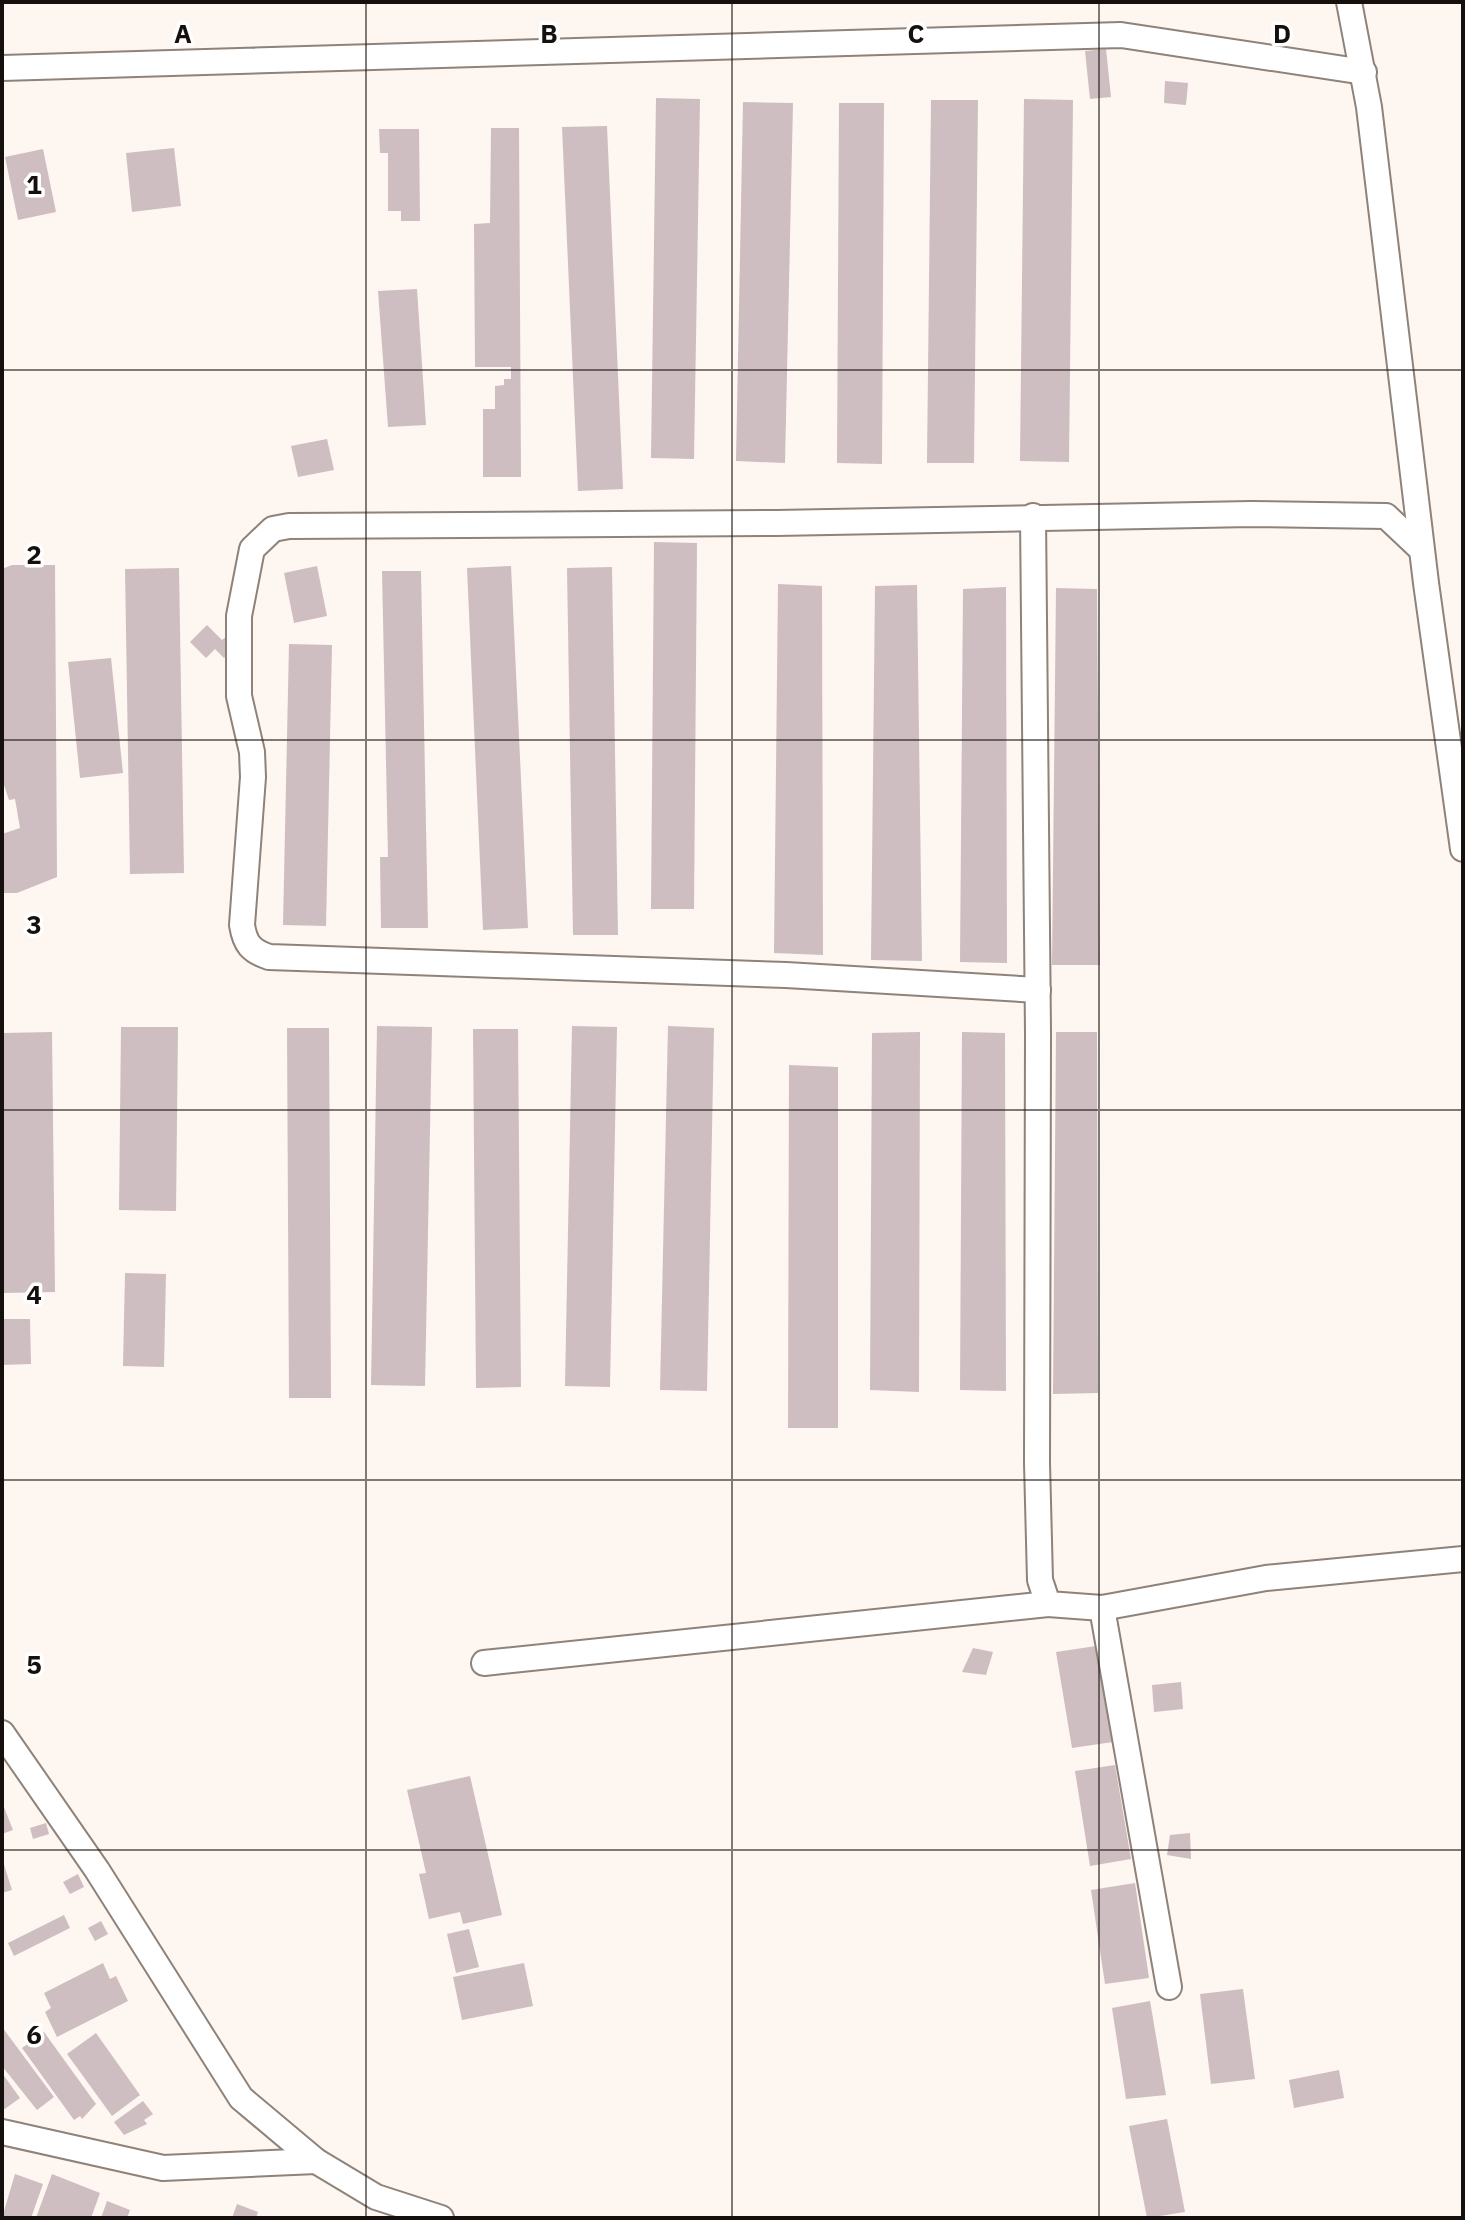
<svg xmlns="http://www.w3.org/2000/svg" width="1465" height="2220" font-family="'IBM Plex Sans',sans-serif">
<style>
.building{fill:#cebec2}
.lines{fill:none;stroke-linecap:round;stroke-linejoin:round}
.minor-casing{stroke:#8e8279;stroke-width:28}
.minor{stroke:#fff;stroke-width:24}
.grid{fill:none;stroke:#15100d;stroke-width:2;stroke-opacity:0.55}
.grid-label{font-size:26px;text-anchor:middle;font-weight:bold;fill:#15100d;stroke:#fff;stroke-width:7;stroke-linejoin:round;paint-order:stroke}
</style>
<rect width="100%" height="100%" fill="#fef6f0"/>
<g class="building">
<path d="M 1106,49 L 1111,97 L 1090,99 L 1085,51 Z"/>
<path d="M 1165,81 L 1188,83 L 1186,105 L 1164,103 Z"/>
<path d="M 656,98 L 700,99 L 694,459 L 651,458 Z"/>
<path d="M 1024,99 L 1073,100 L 1069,462 L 1020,461 Z"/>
<path d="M 931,100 L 978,100 L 974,463 L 927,463 Z"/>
<path d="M 743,102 L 793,103 L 785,463 L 736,461 Z"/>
<path d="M 839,103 L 884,103 L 882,464 L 837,463 Z"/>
<path d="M 607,126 L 623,489 L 578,491 L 562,127 Z"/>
<path d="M 491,128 L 519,128 L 521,477 L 483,477 L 483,409 L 495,409 L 495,386 L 504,385 L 504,379 L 511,379 L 511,367 L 475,367 L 474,224 L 490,223 Z"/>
<path d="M 379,129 L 419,129 L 420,221 L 401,221 L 401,211 L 388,211 L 388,153 L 380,153 Z"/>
<path d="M 174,148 L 181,206 L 132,212 L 126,153 Z"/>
<path d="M 43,149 L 56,212 L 18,220 L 5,157 Z"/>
<path d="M 417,289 L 426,425 L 388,427 L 378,291 Z"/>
<path d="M 327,439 L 334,470 L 298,477 L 291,446 Z"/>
<path d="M 654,542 L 697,543 L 694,909 L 651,909 Z"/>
<path d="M 12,565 L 55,565 L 57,877 L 17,893 L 4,893 L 2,834 L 20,828 L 15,799 L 9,800 L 4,785 L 2,569 Z"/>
<path d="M 317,566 L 327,616 L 294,623 L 284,573 Z"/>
<path d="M 511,566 L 528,928 L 483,930 L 467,568 Z"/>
<path d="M 612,567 L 618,935 L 573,935 L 567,568 Z"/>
<path d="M 179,568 L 184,873 L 130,874 L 125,569 Z"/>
<path d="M 382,571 L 421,571 L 428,928 L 381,928 L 380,857 L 388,857 Z"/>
<path d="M 778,584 L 822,586 L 823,955 L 774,953 Z"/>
<path d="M 917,585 L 922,961 L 871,960 L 875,586 Z"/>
<path d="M 1006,587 L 1007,963 L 960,962 L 963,589 Z"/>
<path d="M 1056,588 L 1097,589 L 1100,965 L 1052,965 Z"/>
<path d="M 207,625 L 222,640 L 228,635 L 237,644 L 224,658 L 215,649 L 206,658 L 190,642 Z"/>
<path d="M 289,644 L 332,645 L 326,926 L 283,925 Z"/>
<path d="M 111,658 L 123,773 L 80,778 L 68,662 Z"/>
<path d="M 377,1026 L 432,1027 L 425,1386 L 371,1385 Z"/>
<path d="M 572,1026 L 617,1027 L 610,1387 L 565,1386 Z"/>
<path d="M 668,1026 L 714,1028 L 707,1391 L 660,1390 Z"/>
<path d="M 121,1027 L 178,1027 L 176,1211 L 119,1210 Z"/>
<path d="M 287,1028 L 329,1028 L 331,1398 L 289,1398 Z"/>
<path d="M 473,1029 L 518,1029 L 521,1387 L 476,1388 Z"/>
<path d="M 52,1032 L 55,1292 L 4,1293 L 2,1033 Z"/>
<path d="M 920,1032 L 919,1392 L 870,1390 L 872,1033 Z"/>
<path d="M 962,1032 L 1005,1033 L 1006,1391 L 960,1390 Z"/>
<path d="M 1056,1032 L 1097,1032 L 1098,1393 L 1053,1394 Z"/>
<path d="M 789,1065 L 838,1067 L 838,1428 L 788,1428 Z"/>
<path d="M 125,1273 L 166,1274 L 164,1367 L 123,1366 Z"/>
<path d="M 2,1319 L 30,1319 L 31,1364 L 2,1365 Z"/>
<path d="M 1096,1646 L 1113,1742 L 1072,1748 L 1056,1652 Z"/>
<path d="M 973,1648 L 993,1652 L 986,1675 L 962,1672 Z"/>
<path d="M 1181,1682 L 1183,1709 L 1154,1712 L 1152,1685 Z"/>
<path d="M 1115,1765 L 1131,1859 L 1090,1866 L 1075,1771 Z"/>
<path d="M 470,1776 L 502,1915 L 463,1924 L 460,1912 L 429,1919 L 419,1874 L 426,1873 L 407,1790 Z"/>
<path d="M 2,1802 L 13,1830 L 2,1834 Z"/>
<path d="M 46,1823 L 49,1834 L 33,1839 L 30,1828 Z"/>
<path d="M 1190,1833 L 1191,1859 L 1167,1855 L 1170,1835 Z"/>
<path d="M 2,1858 L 12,1890 L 2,1893 Z"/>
<path d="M 78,1874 L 84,1887 L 70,1894 L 63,1882 Z"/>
<path d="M 1135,1883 L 1149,1978 L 1105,1984 L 1091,1890 Z"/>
<path d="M 64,1915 L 70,1928 L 14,1956 L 8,1943 Z"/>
<path d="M 101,1921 L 108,1934 L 95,1941 L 88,1928 Z"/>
<path d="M 469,1929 L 479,1967 L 456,1973 L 447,1934 Z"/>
<path d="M 103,1963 L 110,1979 L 116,1976 L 128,2001 L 57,2037 L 45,2012 L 51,2008 L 44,1993 Z"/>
<path d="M 524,1963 L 533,2006 L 462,2020 L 453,1977 Z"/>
<path d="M 1243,1989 L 1255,2079 L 1211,2084 L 1200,1994 Z"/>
<path d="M 1150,2001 L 1166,2095 L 1126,2099 L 1112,2008 Z"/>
<path d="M 2,2027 L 54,2097 L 37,2110 L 2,2066 Z"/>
<path d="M 44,2032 L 96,2104 L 82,2119 L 80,2116 L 74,2120 L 22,2048 Z"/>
<path d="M 96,2033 L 140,2095 L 112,2116 L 67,2054 Z"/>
<path d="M 1339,2070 L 1344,2098 L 1294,2108 L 1289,2080 Z"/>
<path d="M 2,2073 L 20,2098 L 2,2111 Z"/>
<path d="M 143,2101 L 153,2114 L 144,2120 L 147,2124 L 124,2135 L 114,2122 Z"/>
<path d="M 1167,2119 L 1185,2212 L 1147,2218 L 1129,2126 Z"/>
<path d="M 15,2174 L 43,2184 L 31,2218 L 2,2218 Z"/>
<path d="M 52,2174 L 100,2193 L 91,2218 L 36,2218 Z"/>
<path d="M 107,2201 L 130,2210 L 127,2218 L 101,2218 Z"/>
<path d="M 237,2204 L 258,2212 L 256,2218 L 232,2218 Z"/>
</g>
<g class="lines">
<defs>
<g id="minor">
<path d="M 1349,2 L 1369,107 L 1426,583 L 1463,849"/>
<path d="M 2,68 L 1121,35 L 1364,72"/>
<path d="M 1033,516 L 1038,1033 L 1037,1463 L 1040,1580 L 1048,1604 L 1102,1608 L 1266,1578 L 1463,1559"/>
<path d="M 1038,990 L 786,975 L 269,957 C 251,951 245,944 242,925 L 253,777 L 252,752 L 239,696 L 239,616 L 252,549 L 273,529 L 289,526 L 776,523 L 1251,514 L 1386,516 L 1421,549"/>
<path d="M 1102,1608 L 1169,1987"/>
<path d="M 484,1663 L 1048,1604"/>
<path d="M 2,1733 L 97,1870 L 241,2098 L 316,2161 L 376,2197 L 441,2218"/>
<path d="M 2,2132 L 163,2168 L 316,2161"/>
</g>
</defs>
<use href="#minor" class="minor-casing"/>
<use href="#minor" class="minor"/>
</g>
<path class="grid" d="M 366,2 L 366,2218M 732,2 L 732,2218M 1099,2 L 1099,2218M 2,370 L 1463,370M 2,740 L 1463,740M 2,1110 L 1463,1110M 2,1480 L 1463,1480M 2,1850 L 1463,1850"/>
<g class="grid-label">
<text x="183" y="43">A</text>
<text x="549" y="43">B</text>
<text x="916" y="43">C</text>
<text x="1282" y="43">D</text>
<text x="34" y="194">1</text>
<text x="34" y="564">2</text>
<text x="34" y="934">3</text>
<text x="34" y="1304">4</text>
<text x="34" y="1674">5</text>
<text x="34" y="2044">6</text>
</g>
<rect width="1465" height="2220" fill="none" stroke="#15100d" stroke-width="8"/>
</svg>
